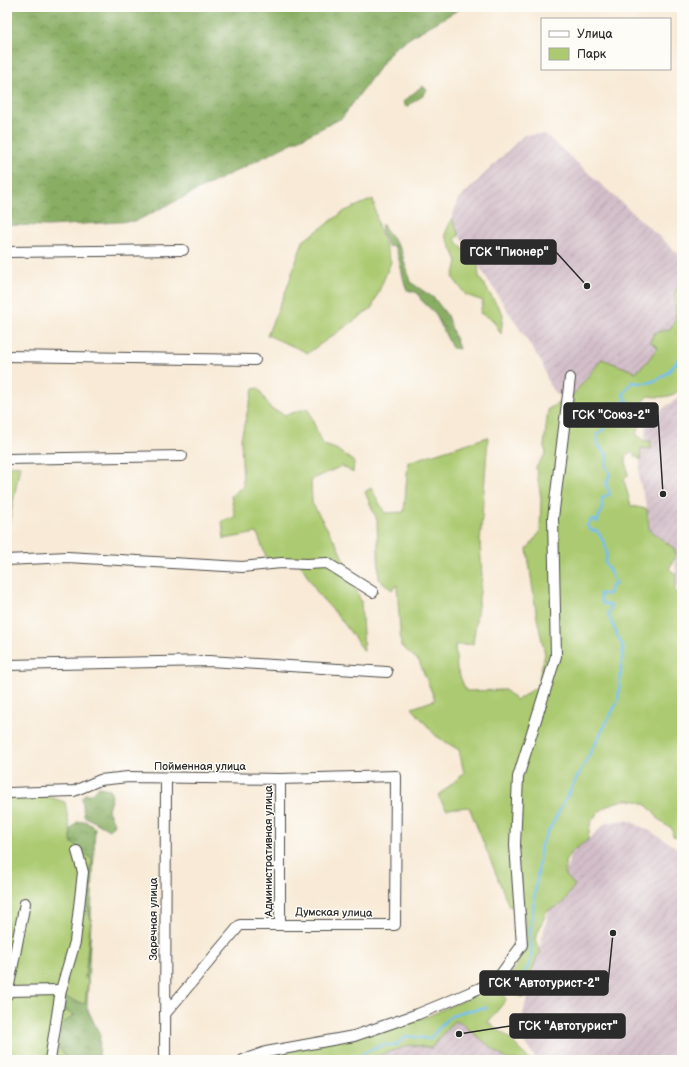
<svg xmlns="http://www.w3.org/2000/svg" width="689" height="1067" font-family="'Balsamiq Sans',sans-serif">
<style>
.industrial{fill:url(#industrial-furrows)}
.green{fill:#acca71;stroke:#6c7a4e}
.forest{fill:url(#forest-crowns);stroke:#5a6c47}
.lines{fill:none;stroke-linecap:round;stroke-linejoin:round}
.stream{stroke:#74bfed;stroke-width:2.5}
.street-casing{stroke:#4a4845;stroke-width:12}
.street{stroke:#fff;stroke-width:10}
.labels{text-anchor:middle;stroke-width:3;stroke-linejoin:round;paint-order:stroke}
.street-label{font-size:11px;fill:#2b2b2b;stroke:#fdfcf7}
.leader{fill:none;stroke:#2b2b2b;stroke-width:1.5}
.callout-dot{fill:#2b2b2b;stroke:#fdfcf7;stroke-width:1.5}
.callout{fill:#2b2b2b;stroke:#2b2b2b;stroke-width:1.5}
.callout-label{font-size:12px;text-anchor:middle;font-weight:bold;fill:#fff}
</style>
<defs>
<pattern id="industrial-furrows" width="10" height="10" patternUnits="userSpaceOnUse"><rect width="10" height="10" fill="#d2bdc8"/><path d="M-1 1l2-2M0 10L10 0M9 11l2-2" fill="none" stroke="#b4a3ac"/></pattern>
<pattern id="forest-crowns" width="20" height="18" patternUnits="userSpaceOnUse"><rect width="20" height="18" fill="#89ae63"/><path d="M2 6a3 3 0 1 1 6 0M12 15a3 3 0 1 1 6 0" fill="none" stroke="#708e52"/></pattern>
</defs>
<rect width="100%" height="100%" fill="#fdfcf7"/>
<filter id="ink" filterUnits="userSpaceOnUse"><feTurbulence type="fractalNoise" baseFrequency=".025" numOctaves="2"/><feDisplacementMap in="SourceGraphic" scale="8" xChannelSelector="R" yChannelSelector="G"/><feConvolveMatrix kernelMatrix="1 2 1 2 8 2 1 2 1" color-interpolation-filters="sRGB"/></filter>
<filter id="wash" filterUnits="userSpaceOnUse"><feTurbulence type="fractalNoise" baseFrequency=".012" numOctaves="4" result="noise"/><feDisplacementMap in="SourceGraphic" scale="16" xChannelSelector="R" yChannelSelector="G"/><feGaussianBlur stdDeviation="0.9" result="paint"/><feColorMatrix in="noise" values="0 0 0 0 0 0 0 0 0 0 0 0 0 0 0 0 0 1.4 0 .05"/><feComposite in="paint" operator="in"/></filter>
<g filter="url(#wash)">
<rect width="100%" height="100%" fill="#f8ead6"/>
<g class="industrial">
<path d="M 545,134 L 682,257 L 682,308 L 670,329 L 647,363 L 636,372 L 602,359 L 573,395 L 558,396 L 549,385 L 543,365 L 459,235 L 452,218 L 458,200 L 524,135 Z"/>
<path d="M 682,396 L 682,586 L 676,585 L 675,549 L 649,530 L 649,516 L 639,479 L 641,448 L 651,448 L 645,441 L 646,424 L 666,406 Z"/>
<path d="M 627,820 L 650,831 L 682,851 L 682,1060 L 537,1060 L 518,1034 L 548,914 L 566,872 L 571,852 L 588,840 L 606,823 Z"/>
<path d="M 454,1021 L 461,1023 L 507,1060 L 364,1060 L 411,1045 L 431,1048 Z"/>
</g>
<g class="green">
<path d="M 373,199 L 378,225 L 391,262 L 372,308 L 308,353 L 267,335 L 287,288 L 303,241 L 345,211 Z"/>
<path d="M 452,218 L 459,235 L 455,240 L 478,265 L 479,277 L 503,314 L 501,334 L 493,320 L 480,313 L 483,301 L 466,295 L 453,278 L 457,261 L 445,234 Z"/>
<path d="M 682,280 L 682,387 C 674,398 661,398 648,396 L 639,405 L 646,411 L 636,434 L 645,441 L 651,441 L 651,449 L 641,448 L 640,460 L 631,452 L 625,456 L 628,475 L 624,480 L 631,506 L 647,509 L 649,530 L 675,549 L 675,558 L 669,569 L 676,574 L 675,590 L 682,603 L 682,839 L 673,836 L 672,828 C 658,823 657,814 647,806 C 630,793 604,803 593,819 C 589,824 589,834 588,840 L 571,852 L 565,862 L 565,876 L 575,885 L 562,904 L 547,911 L 535,939 L 541,953 L 537,957 L 523,998 L 503,987 L 506,1000 L 488,1022 L 508,1037 L 530,1060 L 507,1060 L 461,1023 L 454,1021 L 431,1048 L 411,1045 L 364,1060 L 253,1060 L 426,1017 L 487,990 L 492,994 L 497,992 L 498,988 L 503,987 L 523,953 L 526,938 L 524,911 L 509,906 L 469,807 L 446,809 L 438,796 L 464,773 L 459,750 L 436,736 L 412,708 L 435,700 L 419,661 L 401,646 L 397,585 L 392,590 L 379,579 L 377,520 L 365,492 L 371,488 L 385,513 L 404,512 L 408,462 L 488,437 L 480,543 L 482,577 L 473,644 L 455,645 L 457,669 L 466,691 L 505,690 L 517,700 L 537,687 L 545,654 L 537,618 L 527,549 L 540,532 L 541,498 L 536,467 L 546,453 L 544,446 L 548,409 L 573,395 L 602,359 L 636,372 L 646,363 L 658,347 L 650,342 L 654,333 L 670,329 L 676,319 L 675,292 Z"/>
<path d="M 258,388 L 271,409 L 286,415 L 308,408 L 322,444 L 336,449 L 354,462 L 353,473 L 342,466 L 311,480 L 312,503 L 337,545 L 361,601 L 364,651 L 340,618 L 318,594 L 300,563 L 267,559 L 257,533 L 224,539 L 222,521 L 235,517 L 231,496 L 243,486 L 241,438 L 253,389 Z"/>
<path d="M 7,465 L 20,466 L 7,535 Z"/>
<path d="M 46,796 L 65,802 L 72,842 L 93,859 L 87,906 L 91,921 L 85,978 L 88,981 L 85,1004 L 62,1009 L 75,1015 L 59,1048 L 69,1060 L 7,1060 L 7,797 Z"/>
</g>
<g class="forest">
<path d="M 7,7 L 463,7 L 416,34 L 393,49 L 342,118 L 136,221 L 48,226 L 7,225 Z"/>
<path d="M 422,86 L 427,89 L 424,95 L 406,107 L 403,102 Z"/>
<path d="M 382,224 L 401,250 L 410,282 L 434,298 L 447,315 L 459,349 L 452,348 L 435,313 L 421,300 L 418,293 L 407,290 C 401,276 401,257 393,245 L 389,247 C 385,241 380,231 382,224 Z"/>
<path d="M 98,787 L 110,789 L 112,797 L 108,810 L 114,823 L 112,827 L 109,830 L 84,816 L 82,798 L 85,794 L 92,794 Z"/>
<path d="M 85,821 L 95,828 L 87,1008 L 100,1035 L 99,1060 L 69,1060 L 59,1048 L 63,1023 L 75,1015 L 62,1009 L 63,997 L 85,1004 L 88,981 L 85,978 L 91,921 L 84,887 L 93,860 L 71,842 L 71,829 L 77,822 Z"/>
</g>
<g class="lines">
<g class="stream">
<path d="M 506,993 L 520,984 L 532,957 L 530,934 L 541,845 L 618,701 L 623,648 L 608,614 L 611,606 L 602,603 L 600,594 L 609,594 L 611,586 L 616,584 L 605,562 C 610,551 603,538 596,530 L 592,531 L 587,526 L 592,519 L 597,522 L 602,508 L 602,498 L 610,494 L 606,485 L 610,474 L 606,466 L 607,454 L 598,445 L 597,434 L 604,430 L 605,419 L 610,407 L 628,401 L 623,395 L 632,382 C 656,387 670,374 682,354"/>
<path d="M 335,1060 L 342,1060"/>
<path d="M 354,1060 L 371,1049 L 383,1045 L 396,1045 L 407,1036 L 430,1039 C 450,1012 454,1012 487,1008"/>
</g>
</g>
</g>
<g filter="url(#ink)">
<g class="lines">
<defs>
<g id="street">
<path d="M 7,252 L 183,250"/>
<path d="M 7,356 L 255,360"/>
<path d="M 7,459 L 182,456"/>
<path d="M 7,560 L 67,557 L 242,567 L 281,563 L 307,564 L 327,563 L 373,592"/>
<path d="M 7,665 L 209,661 L 387,672"/>
<path d="M 7,793 L 74,791 L 100,780 L 128,777 L 280,779 L 396,776 L 395,925 L 240,925 L 165,1014"/>
<path d="M 280,924 L 280,779"/>
<path d="M 8,991 L 61,990"/>
<path d="M 7,995 L 25,903"/>
<path d="M 50,1060 L 61,990 L 75,942 L 83,872 L 77,851"/>
<path d="M 165,1060 L 166,778"/>
<path d="M 243,1060 L 266,1052 L 354,1036 L 418,1014 L 457,998 L 496,981 L 522,945 L 515,845 L 518,777 L 556,656 L 553,518 L 570,378"/>
</g>
</defs>
<use href="#street" class="street-casing"/>
<use href="#street" class="street"/>
</g>
</g>
<g class="labels">
<g class="street-label">
<text x="200" y="770">Пойменная улица</text>
<text transform="translate(268 851) rotate(-90)" y="4">Административная улица</text>
<text transform="translate(334 912) rotate(1)" y="4">Думская улица</text>
<text transform="translate(153 919) rotate(-90)" y="4">Заречная улица</text>
</g>
</g>
<path class="leader" d="M587 286L556 252M663 494L658 415M613 933L608 983M459 1034L510 1026"/>
<g class="callout-dot">
<circle cx="587" cy="286" r="4"/>
<circle cx="663" cy="494" r="4"/>
<circle cx="613" cy="933" r="4"/>
<circle cx="459" cy="1034" r="4"/>
</g>
<g class="callout">
<rect x="461" y="240" width="95" height="24" rx="4"/>
<rect x="564" y="403" width="94" height="24" rx="4"/>
<rect x="480" y="971" width="128" height="24" rx="4"/>
<rect x="510" y="1014" width="115" height="24" rx="4"/>
</g>
<g class="callout-label">
<text x="509" y="256">ГСК "Пионер"</text>
<text x="611" y="419">ГСК "Союз-2"</text>
<text x="544" y="987">ГСК "Автотурист-2"</text>
<text x="568" y="1030">ГСК "Автотурист"</text>
</g>
<rect width="689" height="1067" fill="none" stroke="#fdfcf7" stroke-width="24"/>
<rect x="541" y="18" width="130" height="52" fill="#fdfcf7" stroke="#a9a8a5"/>
<rect x="549" y="31" width="20" height="6" fill="#ffffff" stroke="#a9a8a5"/>
<text x="577" y="38" font-size="12" fill="#2b2b2b">Улица</text>
<rect x="549" y="48" width="20" height="12" fill="#acca71" stroke="#a9a8a5"/>
<text x="577" y="58" font-size="12" fill="#2b2b2b">Парк</text>
</svg>
